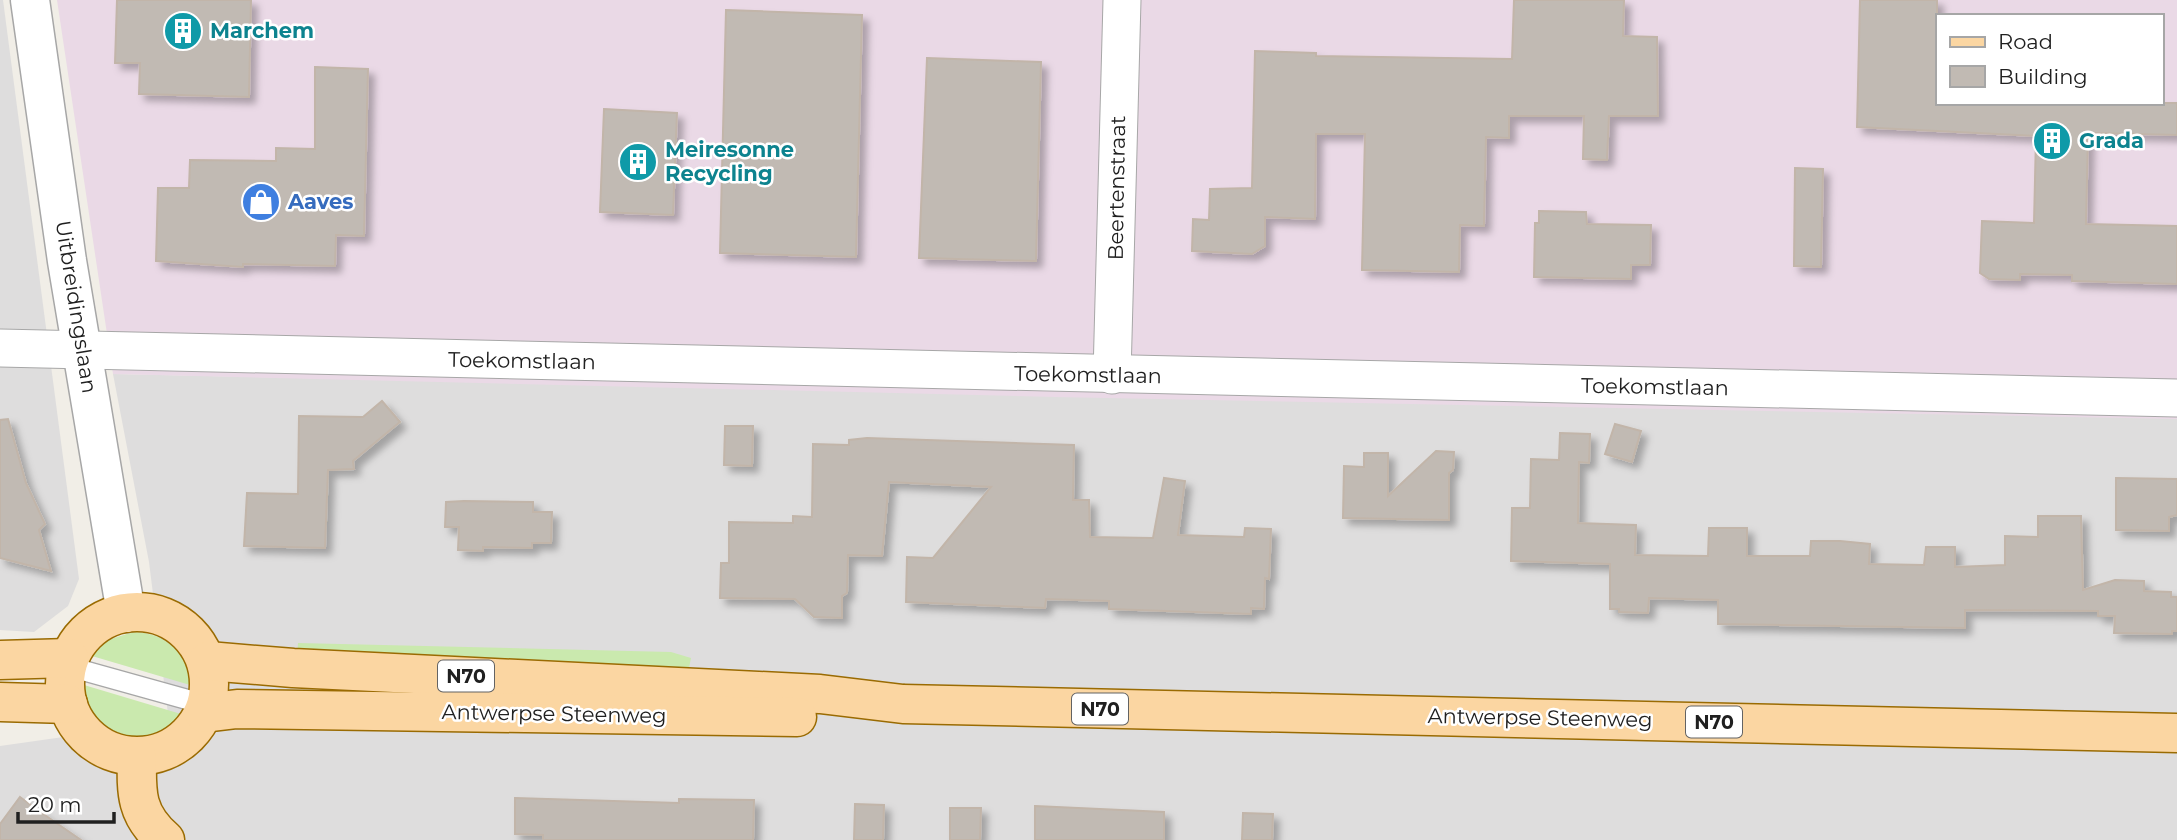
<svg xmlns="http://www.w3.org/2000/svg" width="2177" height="840" font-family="Montserrat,sans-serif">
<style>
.residential{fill:#dedddd}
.industrial{fill:#ead9e6;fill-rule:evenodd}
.grass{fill:#cae9ae}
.building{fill:#c1bab3;stroke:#c2b5a9;stroke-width:2;filter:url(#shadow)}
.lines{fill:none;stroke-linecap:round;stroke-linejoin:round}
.service-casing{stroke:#a7a7a7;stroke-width:22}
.minor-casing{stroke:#a7a7a7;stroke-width:39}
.tertiary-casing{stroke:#a7a7a7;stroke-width:41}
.primary-casing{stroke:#9a6b02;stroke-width:41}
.service{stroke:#fff;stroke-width:19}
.minor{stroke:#fff;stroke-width:37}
.tertiary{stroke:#fff;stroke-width:38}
.primary{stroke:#fbd6a2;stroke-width:38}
.labels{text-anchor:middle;stroke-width:5;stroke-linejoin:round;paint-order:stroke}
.shield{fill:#fff;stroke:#636363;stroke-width:2}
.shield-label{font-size:19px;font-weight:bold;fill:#202020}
.culture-label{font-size:21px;font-weight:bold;fill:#0d838f;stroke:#fff;text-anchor:start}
.street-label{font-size:21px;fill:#202020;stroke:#fff}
.shop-label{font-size:21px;font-weight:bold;fill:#366cbe;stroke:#fff;text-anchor:start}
</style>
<defs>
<filter id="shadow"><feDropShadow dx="6" dy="6" stdDeviation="3.5" flood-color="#0004"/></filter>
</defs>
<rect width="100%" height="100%" fill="#f1eee7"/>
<g class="residential">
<path d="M 0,0 L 3,0 L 79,579 L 68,606 L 34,632 L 0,630 Z"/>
<path d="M 113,374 L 2177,418 L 2177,840 L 0,840 L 0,746 L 169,722 L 149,562 Z"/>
</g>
<path class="industrial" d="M 57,0 L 2177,0 L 2177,419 L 1055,397 L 113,374 ZM 1937,16 L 2161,16 L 2161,103 L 1937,103 Z"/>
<g class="grass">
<path d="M 133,632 C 164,632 189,653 190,685 L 92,656 L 108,640 Z"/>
<path d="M 298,643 L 671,652 L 691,658 L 689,668 L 297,658 Z"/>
<path d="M 84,685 L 181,714 C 148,760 90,738 84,685 Z"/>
</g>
<g class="building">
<path d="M 117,0 L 251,0 L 249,97 L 139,94 L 140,63 L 115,63 Z"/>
<path d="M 1514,0 L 1624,0 L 1623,36 L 1657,37 L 1658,116 L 1609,116 L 1607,160 L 1583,159 L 1584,116 L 1509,116 L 1509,138 L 1486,137 L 1484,226 L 1460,225 L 1459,272 L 1362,270 L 1365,134 L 1316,134 L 1315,219 L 1265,217 L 1265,246 L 1252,254 L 1192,251 L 1193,219 L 1209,220 L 1210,189 L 1252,188 L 1255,51 L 1316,53 L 1316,56 L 1512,59 Z"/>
<path d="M 1860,0 L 1937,0 L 1937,103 L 2177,103 L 2177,135 L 2093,133 L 2093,137 L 2088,137 L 2086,224 L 2177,226 L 2177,284 L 2072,281 L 2072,275 L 2020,274 L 2020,280 L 1989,279 L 1980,273 L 1982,221 L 2034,223 L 2036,136 L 1857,127 Z"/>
<path d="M 726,10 L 862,15 L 856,257 L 720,253 Z"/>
<path d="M 927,58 L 1041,62 L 1036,261 L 919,258 Z"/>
<path d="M 315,67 L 368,69 L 364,236 L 336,235 L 335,266 L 243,264 L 243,267 L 156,261 L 158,188 L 189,188 L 190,160 L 276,161 L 276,148 L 315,149 Z"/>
<path d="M 604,109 L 677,113 L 673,215 L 600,212 Z"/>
<path d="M 1795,168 L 1823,169 L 1821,267 L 1794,266 Z"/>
<path d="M 1539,211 L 1586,212 L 1587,224 L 1651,225 L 1650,265 L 1631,265 L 1631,279 L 1534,277 L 1535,223 L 1539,223 Z"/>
<path d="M 382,401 L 400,422 L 353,461 L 354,469 L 328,470 L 325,548 L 244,546 L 247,493 L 298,494 L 299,416 L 363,417 Z"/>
<path d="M 8,419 L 26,483 L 45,524 L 39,530 L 51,571 L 0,558 L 0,420 Z"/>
<path d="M 1615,424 L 1641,431 L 1632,462 L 1605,454 Z"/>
<path d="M 725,426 L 753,426 L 752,466 L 724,465 Z"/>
<path d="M 1560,433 L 1590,434 L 1589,463 L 1579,462 L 1578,523 L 1636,525 L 1635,555 L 1708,556 L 1709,528 L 1747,528 L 1747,556 L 1810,556 L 1811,541 L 1840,541 L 1870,544 L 1869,564 L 1924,565 L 1926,547 L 1955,547 L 1955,567 L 2005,565 L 2005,536 L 2038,537 L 2038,516 L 2081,516 L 2083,590 L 2115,580 L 2144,581 L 2144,591 L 2171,592 L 2171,597 L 2177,597 L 2177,631 L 2172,631 L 2172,634 L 2114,633 L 2115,616 L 2098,616 L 2098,611 L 1965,610 L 1965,628 L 1718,624 L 1718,600 L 1649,598 L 1648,613 L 1619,612 L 1619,609 L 1610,609 L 1610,564 L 1511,561 L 1512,508 L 1530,508 L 1531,459 L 1559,460 Z"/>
<path d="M 867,438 L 1074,445 L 1073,500 L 1089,500 L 1090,537 L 1153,538 L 1164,478 L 1185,481 L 1178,535 L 1244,537 L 1245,528 L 1271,529 L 1269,579 L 1265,578 L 1264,609 L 1251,608 L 1251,614 L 1109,609 L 1109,601 L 1046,599 L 1045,608 L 906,602 L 907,557 L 933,558 L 991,487 L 889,482 L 882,556 L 848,555 L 847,593 L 842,596 L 842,618 L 814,617 L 795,599 L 720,598 L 721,563 L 729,563 L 729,522 L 793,523 L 793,516 L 812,517 L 813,444 L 849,445 L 849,440 Z"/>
<path d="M 1436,451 L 1454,452 L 1453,470 L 1449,473 L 1449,520 L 1343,518 L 1344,466 L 1364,467 L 1364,453 L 1388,453 L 1388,496 Z"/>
<path d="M 2116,478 L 2177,479 L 2177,515 L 2169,517 L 2169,531 L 2116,530 Z"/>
<path d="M 464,501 L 533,502 L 533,512 L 552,512 L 551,543 L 532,543 L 532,548 L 483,547 L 483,551 L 458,550 L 459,527 L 445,527 L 446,502 Z"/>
<path d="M 20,797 L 39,811 L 81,840 L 0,840 L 0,824 Z"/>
<path d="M 515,798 L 679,803 L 679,799 L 754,800 L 753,840 L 543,840 L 543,835 L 515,834 Z"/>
<path d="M 855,804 L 884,805 L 883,840 L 854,840 Z"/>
<path d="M 1035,806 L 1164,812 L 1164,840 L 1035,840 Z"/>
<path d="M 950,808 L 981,808 L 980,840 L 950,840 Z"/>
<path d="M 1243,813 L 1273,814 L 1272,840 L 1242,840 Z"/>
</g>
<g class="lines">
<defs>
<path id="service" d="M 67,666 L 207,705"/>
<g id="minor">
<path d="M 0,348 L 2177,398"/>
<path d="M 1112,375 L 1122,0"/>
</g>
<path id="tertiary" d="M 30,0 L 67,261 L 126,613"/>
<g id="primary">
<circle cx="137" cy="684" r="72"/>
<path d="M 0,660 L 69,658"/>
<path d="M 208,661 L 293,668 L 820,694 L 903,704 L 2177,733"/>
<path d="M 0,702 L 68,704"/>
<path d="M 204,713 L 237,709 L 797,717"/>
<path d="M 137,757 C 136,794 136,815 165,840"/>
</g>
</defs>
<use href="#service" class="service-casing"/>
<use href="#minor" class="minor-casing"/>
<use href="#tertiary" class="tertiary-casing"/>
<use href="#primary" class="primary-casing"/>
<use href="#service" class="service"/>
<use href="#minor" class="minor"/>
<use href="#tertiary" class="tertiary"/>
<use href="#primary" class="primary"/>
</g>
<defs>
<symbol id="building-disc" viewBox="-11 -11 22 22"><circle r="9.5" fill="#0f9aa8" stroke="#fff"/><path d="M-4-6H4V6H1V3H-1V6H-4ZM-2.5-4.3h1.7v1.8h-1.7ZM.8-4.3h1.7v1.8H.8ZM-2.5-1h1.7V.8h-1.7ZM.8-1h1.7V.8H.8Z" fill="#fff"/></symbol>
<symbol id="shop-disc" viewBox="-11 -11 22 22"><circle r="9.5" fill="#3f7fe0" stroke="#fff"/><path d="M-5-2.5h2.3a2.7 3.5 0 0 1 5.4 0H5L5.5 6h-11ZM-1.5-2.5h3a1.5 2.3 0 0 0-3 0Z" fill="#fff"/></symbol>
</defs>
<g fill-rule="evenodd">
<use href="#building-disc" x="161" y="9" width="44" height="44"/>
<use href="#building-disc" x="2030" y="119" width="44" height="44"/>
<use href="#building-disc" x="616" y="140" width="44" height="44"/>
<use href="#shop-disc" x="239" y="180" width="44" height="44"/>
</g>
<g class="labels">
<g class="shield">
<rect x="438" y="660.5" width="56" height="31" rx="5"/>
<rect x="1072" y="693.5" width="56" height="31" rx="5"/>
<rect x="1686" y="706.5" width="56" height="31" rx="5"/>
</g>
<g class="shield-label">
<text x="466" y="683">N70</text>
<text x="1100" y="716">N70</text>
<text x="1714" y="729">N70</text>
</g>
<g class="culture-label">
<text x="210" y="38">Marchem</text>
<text x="2079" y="148">Grada</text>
<text x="665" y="157">Meiresonne<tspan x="665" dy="24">Recycling</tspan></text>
</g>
<g class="street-label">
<text transform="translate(1117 188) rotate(-89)" y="7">Beertenstraat</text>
<text transform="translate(76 307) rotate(81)" y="7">Uitbreidingslaan</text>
<text transform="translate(522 361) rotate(1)" y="7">Toekomstlaan</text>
<text transform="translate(1088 375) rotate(1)" y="7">Toekomstlaan</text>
<text transform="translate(1655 387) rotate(1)" y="7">Toekomstlaan</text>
<text transform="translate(554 714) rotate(1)" y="7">Antwerpse Steenweg</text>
<text transform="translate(1540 718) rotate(1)" y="7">Antwerpse Steenweg</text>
</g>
<g class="shop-label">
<text x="288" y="209">Aaves</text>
</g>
</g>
<rect x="1936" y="14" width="228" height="91" fill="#ffffff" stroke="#a6a6a6" stroke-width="2"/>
<rect x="1950" y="37" width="35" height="10" fill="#fbd6a2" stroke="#a6a6a6" stroke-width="2"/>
<text x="1998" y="49" font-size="21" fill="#202020">Road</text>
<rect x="1950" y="66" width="35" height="21" fill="#c1bab3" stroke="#a6a6a6" stroke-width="2"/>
<text x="1998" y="84" font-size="21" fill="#202020">Building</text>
<path d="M18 812v10h96v-10" fill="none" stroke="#202020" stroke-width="3.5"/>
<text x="28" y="812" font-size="21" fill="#202020" stroke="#ffffff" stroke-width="5" paint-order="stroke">20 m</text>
</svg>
